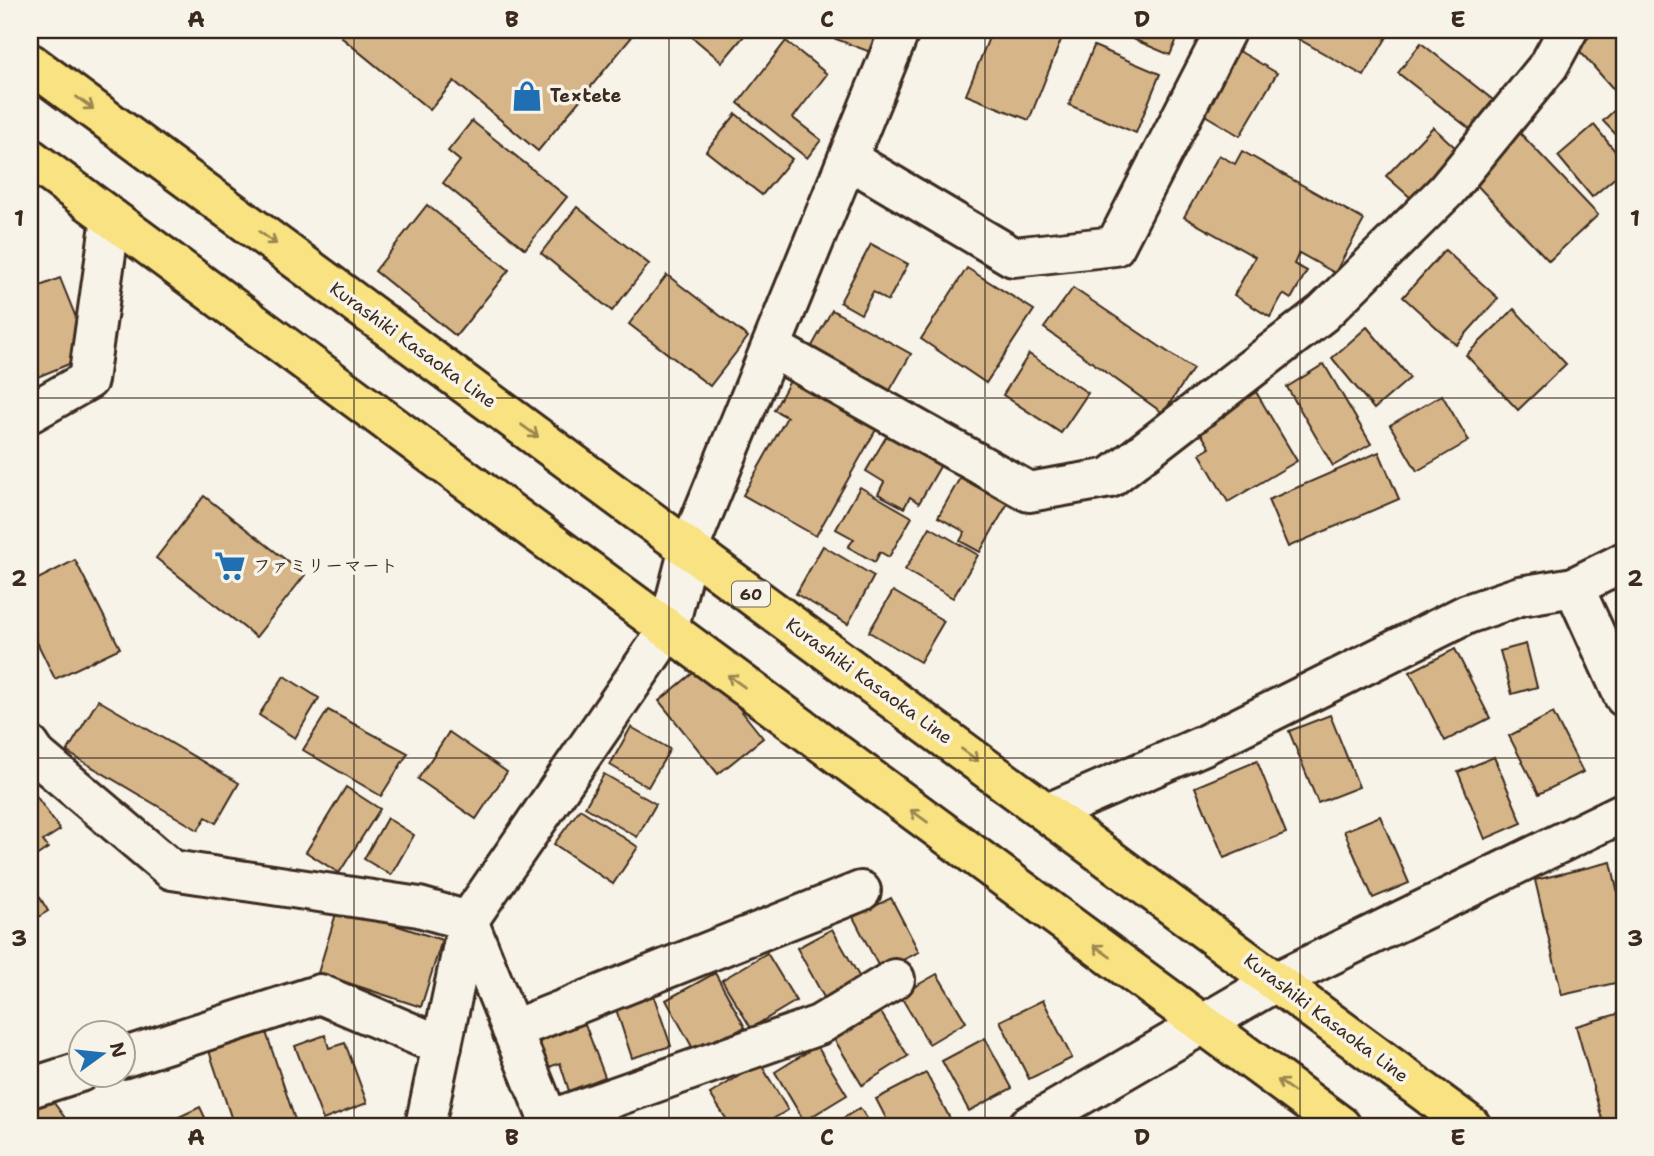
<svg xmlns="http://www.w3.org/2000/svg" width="1654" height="1156" font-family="'Shantell Sans','Klee One',sans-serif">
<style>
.building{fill:#d6b589;stroke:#3b2a1e;stroke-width:2}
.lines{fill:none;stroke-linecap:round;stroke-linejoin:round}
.street-casing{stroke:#3b2a1e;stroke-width:44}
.primary-casing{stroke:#3b2a1e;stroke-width:44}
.street{stroke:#f7f3e8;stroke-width:38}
.primary{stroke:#f8e281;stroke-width:38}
.oneway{stroke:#9a8650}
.grid{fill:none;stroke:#3b2a1e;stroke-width:2;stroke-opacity:0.55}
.labels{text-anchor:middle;stroke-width:7;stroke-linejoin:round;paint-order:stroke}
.shield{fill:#f7f3e8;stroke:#73665b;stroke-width:2}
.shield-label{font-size:16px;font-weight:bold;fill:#3b2a1e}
.poi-label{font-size:18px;font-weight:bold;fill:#3b2a1e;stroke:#f7f3e8;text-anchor:start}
.street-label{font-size:18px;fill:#3b2a1e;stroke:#f7f3e8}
.neatline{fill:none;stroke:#3b2a1e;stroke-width:2.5}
.grid-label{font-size:23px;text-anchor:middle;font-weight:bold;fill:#3b2a1e}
</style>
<rect width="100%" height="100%" fill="#f7f3e8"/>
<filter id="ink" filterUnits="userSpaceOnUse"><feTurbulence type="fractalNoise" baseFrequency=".0143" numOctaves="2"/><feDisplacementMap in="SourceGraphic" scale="14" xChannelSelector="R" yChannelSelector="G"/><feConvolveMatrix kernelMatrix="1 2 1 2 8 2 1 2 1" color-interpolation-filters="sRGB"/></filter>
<g filter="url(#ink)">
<g class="building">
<path d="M 347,30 L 621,30 L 631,38 L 538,151 L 454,81 L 430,110 L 341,37 Z"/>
<path d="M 684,30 L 749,30 L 722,62 Z"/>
<path d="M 836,30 L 881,30 L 873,53 L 833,38 Z"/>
<path d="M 992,30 L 1050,30 L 1063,35 L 1029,120 L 966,95 Z"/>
<path d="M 1112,30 L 1181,30 L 1170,55 Z"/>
<path d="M 1289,30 L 1391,30 L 1364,76 L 1288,33 Z"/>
<path d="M 1597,30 L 1624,30 L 1624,101 L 1577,48 Z"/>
<path d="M 786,41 L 827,74 L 793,118 L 821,140 L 807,158 L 738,103 Z"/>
<path d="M 1421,43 L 1493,100 L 1470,129 L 1398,73 Z"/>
<path d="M 1094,46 L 1160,74 L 1136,133 L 1069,105 Z"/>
<path d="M 1239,51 L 1277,73 L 1240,136 L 1203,114 Z"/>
<path d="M 1624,101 L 1624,143 L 1603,121 Z"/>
<path d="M 736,114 L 792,159 L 762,195 L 706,151 Z"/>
<path d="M 472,121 L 567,197 L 525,249 L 443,183 L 460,161 L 448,151 Z"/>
<path d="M 1594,125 L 1624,162 L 1624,170 L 1592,197 L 1558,156 Z"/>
<path d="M 1433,127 L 1457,149 L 1411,198 L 1386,176 Z"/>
<path d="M 1520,133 L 1598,215 L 1549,261 L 1471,179 Z"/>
<path d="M 1242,151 L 1364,220 L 1335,273 L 1299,253 L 1294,264 L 1307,271 L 1291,299 L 1283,294 L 1270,317 L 1234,295 L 1255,257 L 1184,217 L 1219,155 L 1235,164 Z"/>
<path d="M 427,205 L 509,270 L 456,336 L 375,271 Z"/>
<path d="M 577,207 L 649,264 L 612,311 L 541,253 Z"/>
<path d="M 871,244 L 908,264 L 888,301 L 873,292 L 861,314 L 840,302 Z"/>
<path d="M 1445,250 L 1498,298 L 1456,345 L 1403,297 Z"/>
<path d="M 967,268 L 1034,310 L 986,383 L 921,339 Z"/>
<path d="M 667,275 L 748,337 L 710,386 L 629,324 Z"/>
<path d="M 60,278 L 91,355 L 30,380 L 30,290 Z"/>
<path d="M 1073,288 L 1193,369 L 1163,413 L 1044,328 Z"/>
<path d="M 1514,309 L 1566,364 L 1518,410 L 1466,355 Z"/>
<path d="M 832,310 L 911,354 L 885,399 L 807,355 Z"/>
<path d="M 1367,327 L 1410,378 L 1374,409 L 1332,358 Z"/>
<path d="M 1029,354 L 1088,393 L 1061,433 L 1003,395 Z"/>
<path d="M 1324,364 L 1371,444 L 1333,466 L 1287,387 Z"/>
<path d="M 791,379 L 877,428 L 816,536 L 743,495 L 787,417 L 774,410 Z"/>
<path d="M 1256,392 L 1297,461 L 1228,502 L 1200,454 L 1210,448 L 1197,427 Z"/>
<path d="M 1442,395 L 1469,441 L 1417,471 L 1390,425 Z"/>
<path d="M 889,432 L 942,463 L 919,503 L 910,497 L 904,508 L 878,494 L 884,482 L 866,471 Z"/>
<path d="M 1379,452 L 1399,499 L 1288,547 L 1268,500 Z"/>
<path d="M 961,476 L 1008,503 L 980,552 L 960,541 L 965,532 L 938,517 Z"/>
<path d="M 860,487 L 912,517 L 889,557 L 880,552 L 875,562 L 848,547 L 854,539 L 836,529 Z"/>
<path d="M 204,496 L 305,575 L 256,637 L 156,558 Z"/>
<path d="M 930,527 L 978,555 L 953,598 L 905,570 Z"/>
<path d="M 823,546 L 874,576 L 848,624 L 796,594 Z"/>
<path d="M 75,560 L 120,648 L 55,679 L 30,628 L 30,583 Z"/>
<path d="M 893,591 L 944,621 L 920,662 L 869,632 Z"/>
<path d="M 1526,644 L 1537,687 L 1512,694 L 1500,651 Z"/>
<path d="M 1455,649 L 1490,718 L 1445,741 L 1410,672 Z"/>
<path d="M 704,664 L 763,738 L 718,774 L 659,701 Z"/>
<path d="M 284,676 L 319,698 L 295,738 L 259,715 Z"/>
<path d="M 98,700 L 239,783 L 216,823 L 206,817 L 198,830 L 67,752 Z"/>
<path d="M 328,710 L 408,753 L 381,796 L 303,750 Z"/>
<path d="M 1553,713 L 1583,772 L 1539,794 L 1509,736 Z"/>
<path d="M 1330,715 L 1359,787 L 1318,803 L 1289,731 Z"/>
<path d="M 631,727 L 670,749 L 648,787 L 610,765 Z"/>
<path d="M 449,732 L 507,772 L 476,819 L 418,779 Z"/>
<path d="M 1494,757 L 1522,823 L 1485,839 L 1458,772 Z"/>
<path d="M 1257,761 L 1286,833 L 1224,858 L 1195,787 Z"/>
<path d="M 604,774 L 656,804 L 637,837 L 585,807 Z"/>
<path d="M 346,787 L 380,809 L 339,873 L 306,852 Z"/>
<path d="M 32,790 L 60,830 L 43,841 L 48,848 L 30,860 L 30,792 Z"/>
<path d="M 580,809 L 638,847 L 613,884 L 554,844 Z"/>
<path d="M 1380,816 L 1409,883 L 1373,898 L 1344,831 Z"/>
<path d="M 387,818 L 414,835 L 391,875 L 364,859 Z"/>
<path d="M 1611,862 L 1624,920 L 1624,981 L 1562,995 L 1535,880 Z"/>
<path d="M 30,881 L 48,911 L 30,922 Z"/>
<path d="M 891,898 L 919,952 L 881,971 L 853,917 Z"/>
<path d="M 338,907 L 442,940 L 421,1007 L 318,973 Z"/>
<path d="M 832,929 L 863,983 L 827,1003 L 797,948 Z"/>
<path d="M 767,953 L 796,1001 L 751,1028 L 722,980 Z"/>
<path d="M 715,973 L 745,1027 L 696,1054 L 666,1000 Z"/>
<path d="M 937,974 L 966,1022 L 929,1044 L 900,995 Z"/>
<path d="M 652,991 L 671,1046 L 632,1058 L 614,1003 Z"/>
<path d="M 1043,1000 L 1072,1058 L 1029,1079 L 1000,1021 Z"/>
<path d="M 878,1008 L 908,1056 L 862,1085 L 833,1037 Z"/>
<path d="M 1624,1012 L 1624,1125 L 1604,1126 L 1576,1026 Z"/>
<path d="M 585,1024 L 605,1077 L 569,1091 L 560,1063 L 544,1069 L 535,1043 Z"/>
<path d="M 266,1032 L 297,1126 L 234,1126 L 209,1051 Z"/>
<path d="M 325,1035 L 329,1048 L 345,1043 L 367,1103 L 323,1120 L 295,1046 Z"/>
<path d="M 985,1038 L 1012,1088 L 969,1111 L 942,1061 Z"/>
<path d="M 817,1046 L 847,1095 L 804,1121 L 775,1072 Z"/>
<path d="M 760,1063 L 788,1110 L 761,1126 L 731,1126 L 710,1094 Z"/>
<path d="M 926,1073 L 954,1126 L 890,1126 L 876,1099 Z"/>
<path d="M 48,1095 L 71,1126 L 30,1126 L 30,1108 Z"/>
<path d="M 200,1107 L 209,1126 L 160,1126 Z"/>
<path d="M 860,1108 L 872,1126 L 830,1126 Z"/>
</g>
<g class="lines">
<defs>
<g id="street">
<path d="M 848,159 L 1013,257 L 1115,246 L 1226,30"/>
<path d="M 772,348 L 1029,492 L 1110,478 L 1323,313 L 1446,191 L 1549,65 L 1568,30"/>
<path d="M 30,413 L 88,380 L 111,218"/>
<path d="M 1574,587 L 1624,697"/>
<path d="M 30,746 L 36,755 L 172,870 L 419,907 L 468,921"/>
<path d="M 1048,813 L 1204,745 L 1467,614 L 1520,596 L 1574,587 L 1624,562"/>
<path d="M 468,921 L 551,1126"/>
<path d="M 512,1030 L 861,891"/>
<path d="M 122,1058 L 320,994 L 442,1046"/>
<path d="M 30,1088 L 80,1072"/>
<path d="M 549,1120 L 819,1025 L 895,979"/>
<path d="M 425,1126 L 468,921 L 668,630 L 689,548 L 900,30"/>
<path d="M 1028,1126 L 1277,981 L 1624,812"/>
</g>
<g id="primary">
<path d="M 30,63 L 1471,1126"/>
<path d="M 30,158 L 1341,1126"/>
</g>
</defs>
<use href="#street" class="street-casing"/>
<use href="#primary" class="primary-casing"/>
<use href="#street" class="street"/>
<use href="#primary" class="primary"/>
</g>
<defs><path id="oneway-shaft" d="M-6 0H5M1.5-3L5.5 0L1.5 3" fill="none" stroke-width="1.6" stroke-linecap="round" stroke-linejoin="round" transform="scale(1.75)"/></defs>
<g class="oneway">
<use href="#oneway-shaft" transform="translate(85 103) rotate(36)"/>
<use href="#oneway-shaft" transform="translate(268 238) rotate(36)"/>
<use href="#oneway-shaft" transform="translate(530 431) rotate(36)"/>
<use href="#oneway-shaft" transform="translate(736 681) rotate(-144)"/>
<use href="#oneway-shaft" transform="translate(970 755) rotate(36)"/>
<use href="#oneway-shaft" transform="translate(919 816) rotate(-144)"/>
<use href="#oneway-shaft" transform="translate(1102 951) rotate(-144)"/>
<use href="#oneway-shaft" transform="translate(1286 1086) rotate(-144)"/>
</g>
</g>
<path class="grid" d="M 354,30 L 354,1126M 669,30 L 669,1126M 985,30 L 985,1126M 1300,30 L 1300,1126M 30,398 L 1624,398M 30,758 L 1624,758"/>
<defs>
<symbol id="shop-bare" viewBox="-9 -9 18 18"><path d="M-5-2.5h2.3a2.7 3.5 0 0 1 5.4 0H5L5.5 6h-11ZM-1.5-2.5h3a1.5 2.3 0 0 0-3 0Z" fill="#1f6fb2" stroke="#f7f3e8" stroke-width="2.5" paint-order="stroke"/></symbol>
<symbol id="supermarket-bare" viewBox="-9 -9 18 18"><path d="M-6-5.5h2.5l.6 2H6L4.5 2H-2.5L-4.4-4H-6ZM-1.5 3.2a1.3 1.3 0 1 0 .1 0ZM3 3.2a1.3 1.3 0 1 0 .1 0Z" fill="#1f6fb2" stroke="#f7f3e8" stroke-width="2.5" paint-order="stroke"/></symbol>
</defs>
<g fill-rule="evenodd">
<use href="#shop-bare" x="505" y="74" width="44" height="44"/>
<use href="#supermarket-bare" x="208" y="544" width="44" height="44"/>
</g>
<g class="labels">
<rect class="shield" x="732" y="581.5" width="38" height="25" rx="5"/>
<g class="shield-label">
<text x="751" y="600">60</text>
</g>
<g class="poi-label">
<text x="550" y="102">Te×tete</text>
<text x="253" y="572">ファミリーマート</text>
</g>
<g class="street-label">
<text transform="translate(413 345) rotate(36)" y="6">Kurashiki Kasaoka Line</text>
<text transform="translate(869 681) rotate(36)" y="6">Kurashiki Kasaoka Line</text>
<text transform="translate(1326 1018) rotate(37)" y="6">Kurashiki Kasaoka Line</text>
</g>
</g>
<rect width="1654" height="1156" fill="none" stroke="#f7f3e8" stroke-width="77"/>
<g transform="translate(102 1054) rotate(75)"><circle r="33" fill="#f7f3e8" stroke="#aca397" stroke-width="2"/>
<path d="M0-5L12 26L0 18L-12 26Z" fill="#1f6fb2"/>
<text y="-10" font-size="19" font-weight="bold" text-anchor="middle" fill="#3b2a1e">N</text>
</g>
<rect x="38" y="38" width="1578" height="1080" class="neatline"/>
<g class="grid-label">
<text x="196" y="27">A</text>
<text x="512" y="27">B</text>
<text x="827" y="27">C</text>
<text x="1142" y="27">D</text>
<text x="1458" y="27">E</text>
<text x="19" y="226">1</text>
<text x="1635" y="226">1</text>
<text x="19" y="586">2</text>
<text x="1635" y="586">2</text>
<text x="19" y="946">3</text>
<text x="1635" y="946">3</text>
<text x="196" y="1145">A</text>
<text x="512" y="1145">B</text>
<text x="827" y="1145">C</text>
<text x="1142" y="1145">D</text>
<text x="1458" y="1145">E</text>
</g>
</svg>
